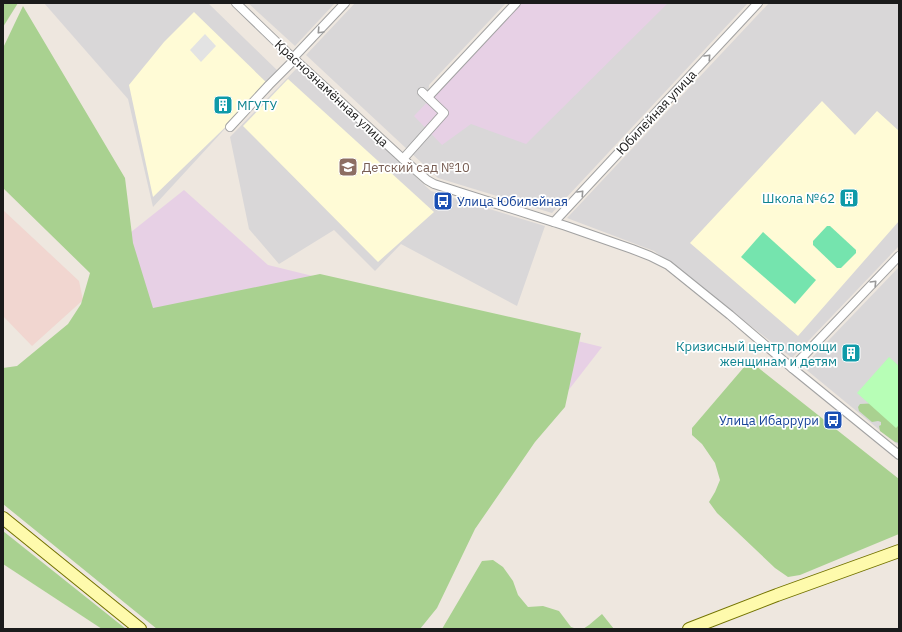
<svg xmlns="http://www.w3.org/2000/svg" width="902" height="632" font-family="'IBM Plex Sans',sans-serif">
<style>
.residential{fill:#d9d7d8}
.industrial{fill:#e7d0e5}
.education{fill:#fffbd6}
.military{fill:#f1d6d0}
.forest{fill:#a9d190}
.park{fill:#b7feb6}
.pitch{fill:#75e4ae}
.parking{fill:#e3e3e3}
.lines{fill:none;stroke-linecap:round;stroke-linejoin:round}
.street-casing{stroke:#a2a2a2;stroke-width:10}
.secondary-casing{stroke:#737300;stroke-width:14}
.street{stroke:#fff;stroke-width:8}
.secondary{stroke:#fefaac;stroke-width:12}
.oneway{stroke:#989898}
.labels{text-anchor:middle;stroke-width:3.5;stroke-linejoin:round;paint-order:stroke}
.street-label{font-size:13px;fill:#1b1b1b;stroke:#fff}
.culture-label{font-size:13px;fill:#0d838f;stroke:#fff;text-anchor:end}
.education-label{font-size:13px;fill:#785e54;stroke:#fff;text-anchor:start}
.transit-label{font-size:13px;fill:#164399;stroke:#fff;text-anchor:start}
</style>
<rect width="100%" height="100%" fill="#eee7df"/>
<g class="residential">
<path d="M 44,3 L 208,3 L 278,71 L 153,207 L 128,99 Z"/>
<path d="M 248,3 L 335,3 L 295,46 Z"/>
<path d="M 355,3 L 506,3 L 429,85 L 428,94 L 525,3 L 748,3 L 552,213 L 438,178 L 306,55 Z"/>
<path d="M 769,3 L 899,3 L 899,246 L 792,358 L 654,251 L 567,218 Z"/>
<path d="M 298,67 L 431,191 L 545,226 L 517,306 L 401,244 L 375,271 L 334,230 L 279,264 L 249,229 L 230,137 Z"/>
<path d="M 899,267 L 899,446 L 803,367 Z"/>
</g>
<g class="industrial">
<path d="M 521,3 L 668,3 L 526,144 L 471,124 L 442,145 L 414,116 Z"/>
<path d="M 184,190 L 268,265 L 602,347 L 557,405 L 171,444 L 121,240 Z"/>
</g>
<g class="education">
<path d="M 194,12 L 269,85 L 153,197 L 129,85 L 164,42 Z"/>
<path d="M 288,79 L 434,212 L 378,262 L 243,126 Z"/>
<path d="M 822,101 L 855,135 L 877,111 L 899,131 L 899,221 L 798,336 L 690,243 Z"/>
</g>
<path class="military" d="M 3,210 L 79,281 L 83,300 L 32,346 L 3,316 Z"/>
<g class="forest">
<path d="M 3,3 L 18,3 L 3,27 Z"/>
<path d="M 23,6 L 125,178 L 133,243 L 153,308 L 320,274 L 581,333 L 565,407 L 535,442 L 475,529 L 437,608 L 420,629 L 157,629 L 3,504 L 3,368 L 17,366 L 68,324 L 81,304 L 90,273 L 3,188 L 3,48 Z"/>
<path d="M 751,362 L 899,479 L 899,534 L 800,575 L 788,577 L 775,568 L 717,513 L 709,502 L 715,492 L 720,480 L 715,463 L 702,444 L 692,435 L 692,428 L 745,366 Z"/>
<path d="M 880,403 L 899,415 L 899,443 L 895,442 L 880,431 L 879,426 L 881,425 L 881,422 L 878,421 L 872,422 L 859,411 L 858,407 L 860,404 Z"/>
<path d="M 3,531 L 126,629 L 102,629 L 3,564 Z"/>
<path d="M 493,560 L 503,567 L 513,581 L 518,595 L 528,607 L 543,606 L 559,611 L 571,627 L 577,629 L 442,629 L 482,561 Z"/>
<path d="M 602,614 L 614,629 L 583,629 L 589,625 Z"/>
</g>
<path class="park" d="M 889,357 L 899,366 L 899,425 L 896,428 L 857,393 Z"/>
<g class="pitch">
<path d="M 827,226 L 830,226 L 856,250 L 856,253 L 841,268 L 837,268 L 813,245 L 813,241 Z"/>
<path d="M 763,232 L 816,280 L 795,304 L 741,257 Z"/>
</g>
<path class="parking" d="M 205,34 L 216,46 L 201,62 L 190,50 Z"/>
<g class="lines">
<defs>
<g id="street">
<path d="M 236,3 L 293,58 L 403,159 L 427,180 L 434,184 L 566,226 L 632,249 L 650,256 L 668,265 L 730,315 L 792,368 L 899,455"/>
<path d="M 293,58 L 345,3"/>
<path d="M 428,97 L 516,3"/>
<path d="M 230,127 L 269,85 L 295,59"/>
<path d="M 403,159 L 444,113 L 422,92"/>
<path d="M 554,222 L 758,3"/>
<path d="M 792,368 L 899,256"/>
</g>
<g id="secondary">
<path d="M 3,518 L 140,629"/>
<path d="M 689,629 L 777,595 L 899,551"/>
</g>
</defs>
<use href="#street" class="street-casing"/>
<use href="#secondary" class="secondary-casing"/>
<use href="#street" class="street"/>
<use href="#secondary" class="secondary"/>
</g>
<defs><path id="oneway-chevron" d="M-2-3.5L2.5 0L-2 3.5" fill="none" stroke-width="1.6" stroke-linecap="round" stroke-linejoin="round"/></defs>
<g class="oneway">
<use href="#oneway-chevron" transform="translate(320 31) rotate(133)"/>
<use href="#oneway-chevron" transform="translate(708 57) rotate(-47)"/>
<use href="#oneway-chevron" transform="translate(581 193) rotate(-47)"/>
<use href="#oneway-chevron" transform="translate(874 283) rotate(-46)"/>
</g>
<defs>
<symbol id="building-square" viewBox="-11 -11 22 22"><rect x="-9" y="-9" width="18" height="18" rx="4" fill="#0f9aa8" stroke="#fff"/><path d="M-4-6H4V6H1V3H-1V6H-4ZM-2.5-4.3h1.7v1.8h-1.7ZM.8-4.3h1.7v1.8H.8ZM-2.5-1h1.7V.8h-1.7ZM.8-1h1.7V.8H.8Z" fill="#fff"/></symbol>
<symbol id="school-square" viewBox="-11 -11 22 22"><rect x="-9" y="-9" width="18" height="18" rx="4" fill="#8d6e63" stroke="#fff"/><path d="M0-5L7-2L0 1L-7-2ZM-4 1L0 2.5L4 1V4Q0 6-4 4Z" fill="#fff"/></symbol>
<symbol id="bus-square" viewBox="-11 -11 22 22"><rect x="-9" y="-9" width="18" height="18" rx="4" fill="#1a4fb4" stroke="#fff"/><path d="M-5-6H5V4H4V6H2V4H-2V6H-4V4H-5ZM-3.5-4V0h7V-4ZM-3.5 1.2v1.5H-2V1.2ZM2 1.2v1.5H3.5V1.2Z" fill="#fff"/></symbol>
</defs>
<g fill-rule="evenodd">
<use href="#building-square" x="212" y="94" width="22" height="22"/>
<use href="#school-square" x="337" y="156" width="22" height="22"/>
<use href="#building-square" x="838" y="187" width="22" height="22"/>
<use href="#bus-square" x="432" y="190" width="22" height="22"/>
<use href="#building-square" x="840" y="342" width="22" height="22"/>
<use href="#bus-square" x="822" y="409" width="22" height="22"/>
</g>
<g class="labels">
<g class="street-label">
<text transform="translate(332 93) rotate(43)" y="5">Краснознамённая улица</text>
<text transform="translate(656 112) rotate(-47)" y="5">Юбилейная улица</text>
</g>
<g class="culture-label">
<text x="237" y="110" text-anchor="start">МГУТУ</text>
<text x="835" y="203">Школа №62</text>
<text x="837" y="351">Кризисный центр помощи<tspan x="837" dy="15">женщинам и детям</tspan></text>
</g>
<g class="education-label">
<text x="362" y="172">Детский сад №10</text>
</g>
<g class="transit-label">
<text x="457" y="206">Улица Юбилейная</text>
<text x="819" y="425" text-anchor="end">Улица Ибаррури</text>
</g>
</g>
<rect width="902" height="632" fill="none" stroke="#1b1b1b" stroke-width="8"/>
</svg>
